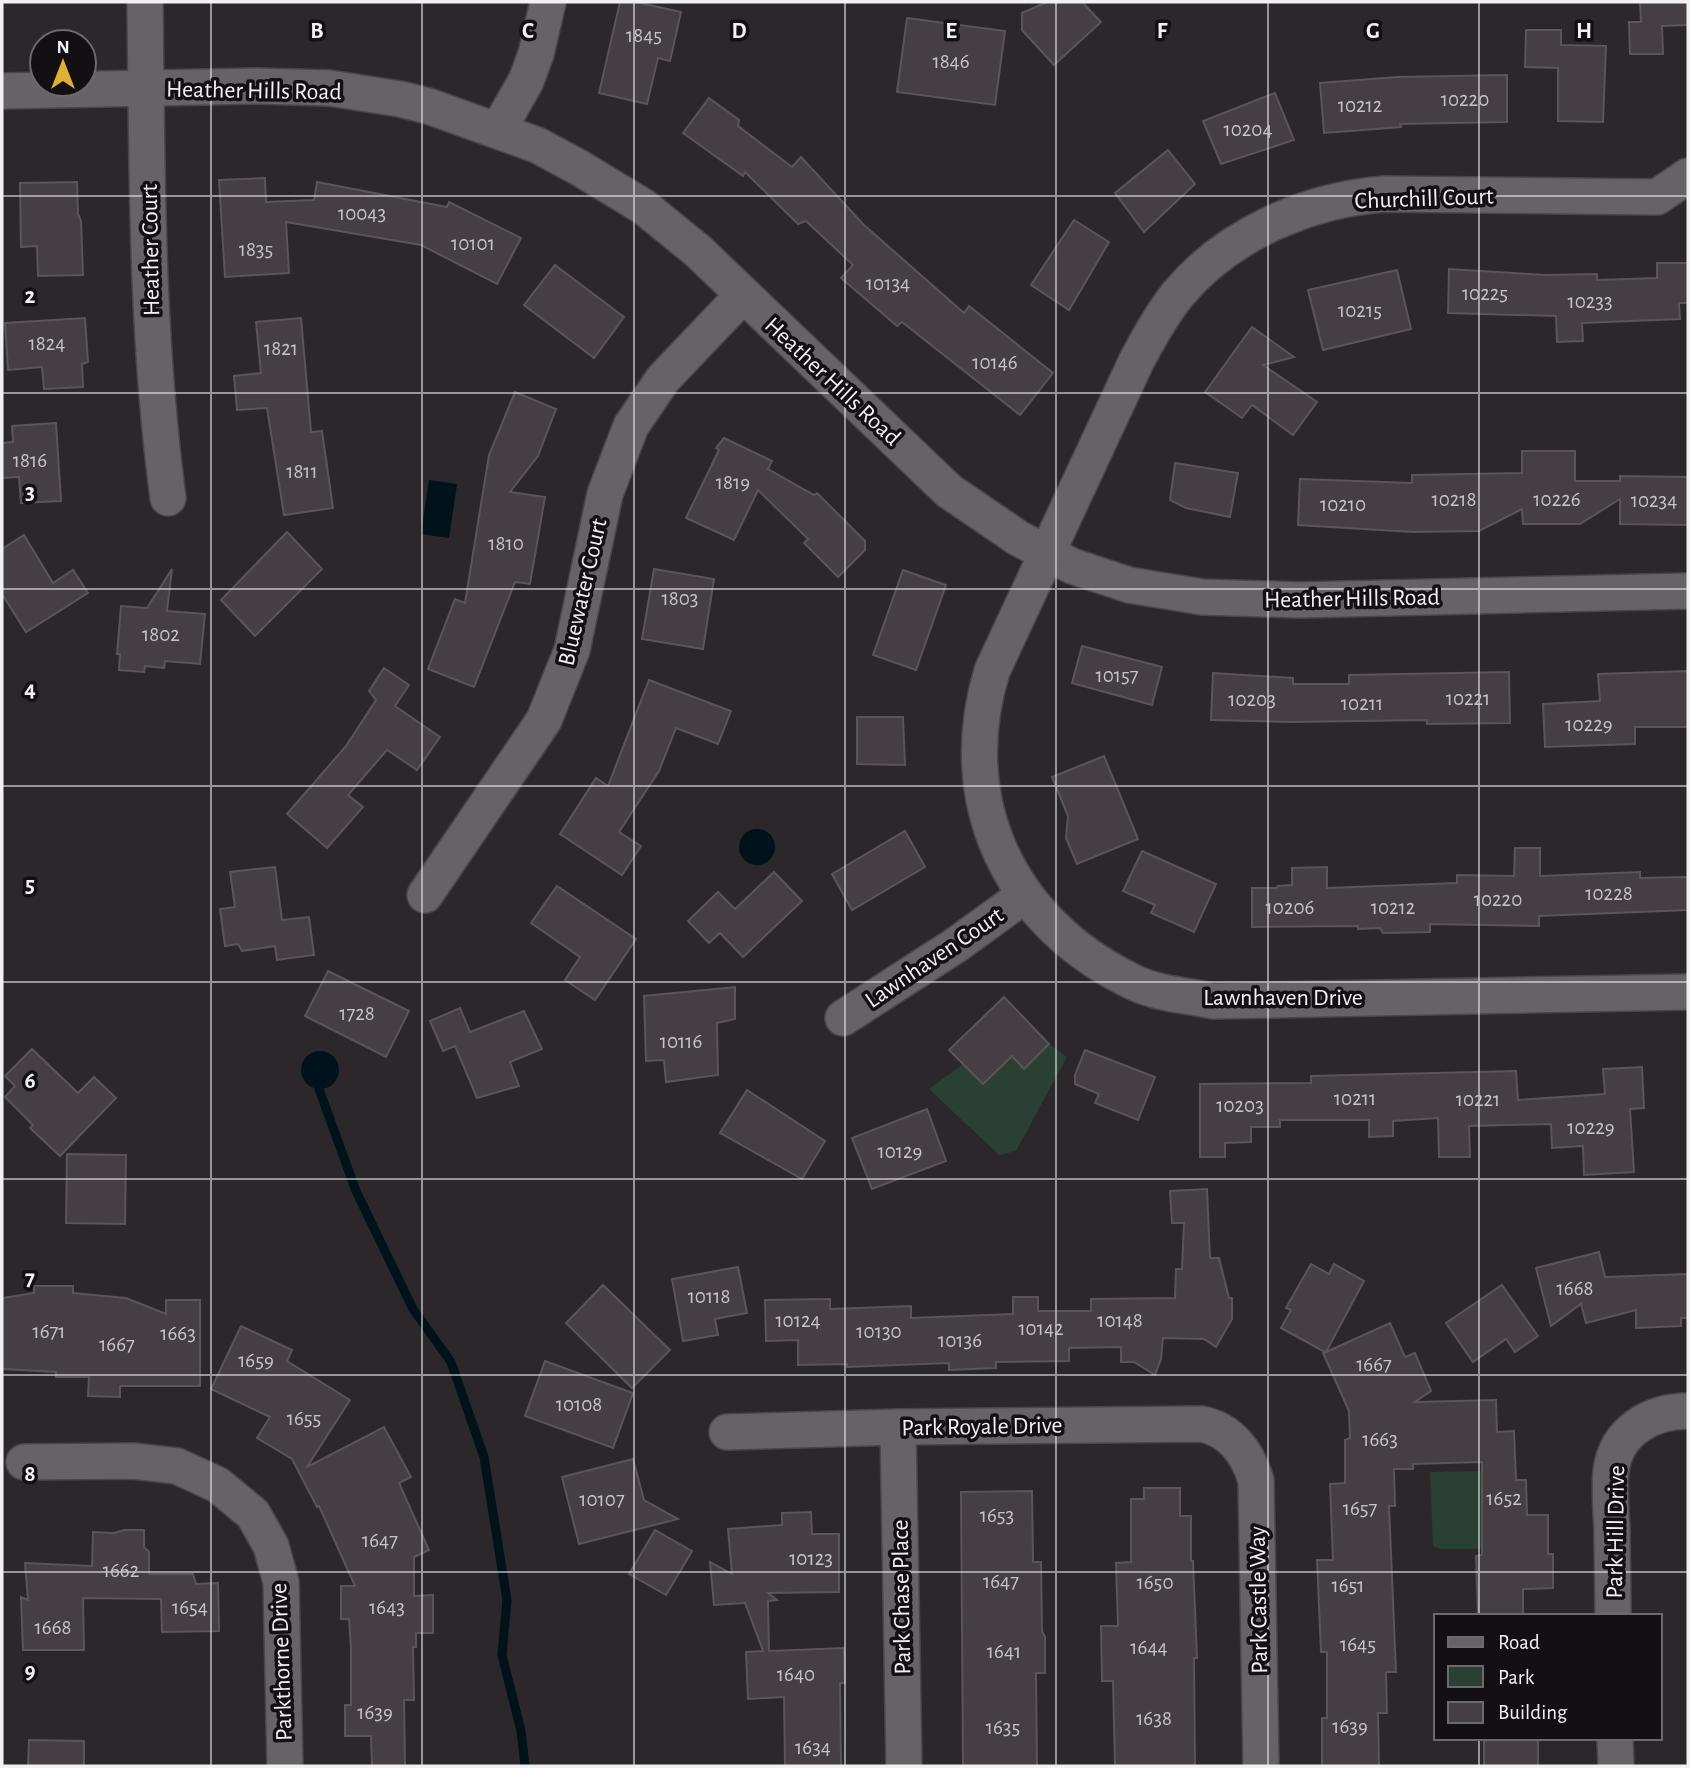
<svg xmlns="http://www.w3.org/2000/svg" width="1690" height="1768" font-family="'Alegreya Sans',sans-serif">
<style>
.green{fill:#2a4034}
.water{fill:#00121a}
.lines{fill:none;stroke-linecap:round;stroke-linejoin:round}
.stream{stroke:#00121a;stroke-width:9}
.building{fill:#453f43;stroke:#5b5559;stroke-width:2}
.minor-casing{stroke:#49464a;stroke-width:38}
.minor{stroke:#666267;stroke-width:35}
.grid{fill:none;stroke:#f2f0f3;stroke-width:2;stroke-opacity:0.55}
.labels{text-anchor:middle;stroke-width:7;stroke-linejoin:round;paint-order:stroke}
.number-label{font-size:21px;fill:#c7c4c7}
.street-label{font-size:24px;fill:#f2f0f3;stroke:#121012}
.grid-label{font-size:23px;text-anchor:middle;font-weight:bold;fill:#f2f0f3;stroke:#121012;stroke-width:7;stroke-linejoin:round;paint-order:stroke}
</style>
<rect width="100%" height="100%" fill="#2b272b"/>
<g class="green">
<path d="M 1049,1044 L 1067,1057 L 1016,1151 L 999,1155 L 929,1089 L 963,1064 L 983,1084 L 1012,1056 L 1024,1068 Z"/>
<path d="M 1485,1471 L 1482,1481 L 1482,1544 L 1484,1549 L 1441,1549 L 1433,1546 L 1430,1472 Z"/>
</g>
<g class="water">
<path d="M 429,480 L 457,484 L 449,538 L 421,534 Z"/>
<circle cx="757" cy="847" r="18"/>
<circle cx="320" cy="1070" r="19"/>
</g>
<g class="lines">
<path class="stream" d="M 319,1089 L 356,1191 L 413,1309 L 451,1362 L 484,1457 L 507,1600 L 502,1655 L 521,1731 L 525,1766"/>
</g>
<g class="building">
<path d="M 620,2 L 636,2 L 681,12 L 670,61 L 658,58 L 647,104 L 599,93 Z"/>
<path d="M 1047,2 L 1082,2 L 1101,22 L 1054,65 L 1022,30 L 1022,13 Z"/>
<path d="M 1640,2 L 1688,2 L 1688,25 L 1662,26 L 1663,54 L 1630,54 L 1629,22 L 1641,22 Z"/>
<path d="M 907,18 L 1005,31 L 995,105 L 897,92 Z"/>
<path d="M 1526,30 L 1561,30 L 1561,45 L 1606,46 L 1603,122 L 1558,121 L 1558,68 L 1525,67 Z"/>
<path d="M 1507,75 L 1507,122 L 1400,124 L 1401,127 L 1324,133 L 1320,83 L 1397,77 Z"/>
<path d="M 1275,93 L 1294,140 L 1221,164 L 1203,121 Z"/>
<path d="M 709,98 L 739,120 L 738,126 L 792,167 L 801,157 L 864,225 L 964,313 L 969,306 L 1053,373 L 1020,415 L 902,322 L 897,326 L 841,278 L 853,265 L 806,221 L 798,224 L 745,172 L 743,176 L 683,133 Z"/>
<path d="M 1168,150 L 1195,184 L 1144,232 L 1115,193 Z"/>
<path d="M 265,178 L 266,202 L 314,200 L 317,182 L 447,207 L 449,202 L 521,238 L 497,284 L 421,245 L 286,222 L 289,273 L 225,277 L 219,180 Z"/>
<path d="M 77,182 L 78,214 L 81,221 L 83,275 L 38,276 L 37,246 L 21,247 L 20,183 Z"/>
<path d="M 1074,220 L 1109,242 L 1069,310 L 1031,285 Z"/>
<path d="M 1657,263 L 1688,263 L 1688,303 L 1679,303 L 1680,319 L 1582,323 L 1583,341 L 1557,342 L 1556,316 L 1448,313 L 1449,269 L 1546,275 L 1597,274 L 1597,280 L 1657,278 Z"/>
<path d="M 555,265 L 624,317 L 594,358 L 524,305 Z"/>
<path d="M 1397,270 L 1411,329 L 1323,350 L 1308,290 Z"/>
<path d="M 85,318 L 88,362 L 82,364 L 83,387 L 44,389 L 42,367 L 8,370 L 5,323 Z"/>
<path d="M 301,318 L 311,432 L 322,431 L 333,508 L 284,515 L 267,408 L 237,410 L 234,376 L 261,373 L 256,322 Z"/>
<path d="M 1252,327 L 1294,357 L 1263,365 L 1317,402 L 1293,435 L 1252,405 L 1242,418 L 1205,392 Z"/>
<path d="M 515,392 L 556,409 L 538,456 L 510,492 L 545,497 L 530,584 L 515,582 L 474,687 L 428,669 L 455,599 L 465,603 L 489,455 Z"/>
<path d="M 56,423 L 61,501 L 21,503 L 19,477 L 2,478 L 2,443 L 13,442 L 12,426 Z"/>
<path d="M 724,438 L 772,461 L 768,469 L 814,495 L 817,493 L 865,541 L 865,550 L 838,577 L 804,543 L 808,539 L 758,490 L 734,540 L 686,518 L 719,450 L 716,448 Z"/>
<path d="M 1522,451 L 1575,451 L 1575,481 L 1620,481 L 1620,476 L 1688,477 L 1688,525 L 1620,524 L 1620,499 L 1580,524 L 1523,524 L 1522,509 L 1479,531 L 1413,532 L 1298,525 L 1300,479 L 1412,483 L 1412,475 L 1522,473 Z"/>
<path d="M 1175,463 L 1238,473 L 1230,517 L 1186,508 L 1170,500 Z"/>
<path d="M 287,532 L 322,569 L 255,636 L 221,600 Z"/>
<path d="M 24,535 L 53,583 L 73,570 L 88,593 L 26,632 L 2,594 L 2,549 Z"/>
<path d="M 172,569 L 167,611 L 205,614 L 200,664 L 165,661 L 164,668 L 145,666 L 144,672 L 119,670 L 120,654 L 117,654 L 121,606 L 147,608 Z"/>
<path d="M 654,569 L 714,579 L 703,649 L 642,639 Z"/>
<path d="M 903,570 L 946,585 L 916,670 L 873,655 Z"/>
<path d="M 1082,646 L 1162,667 L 1152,705 L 1072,683 Z"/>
<path d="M 384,668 L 409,685 L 395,706 L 440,737 L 417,770 L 387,750 L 348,795 L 363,807 L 327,848 L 287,814 L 346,746 L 376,700 L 369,691 Z"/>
<path d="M 1688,671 L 1688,727 L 1635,727 L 1635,744 L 1545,747 L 1543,704 L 1600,701 L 1598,674 Z"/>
<path d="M 1509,672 L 1510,723 L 1427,724 L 1427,720 L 1292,722 L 1211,720 L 1213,673 L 1293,678 L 1293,684 L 1349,684 L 1349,675 Z"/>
<path d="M 649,680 L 731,711 L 718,744 L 676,728 L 659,771 L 619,832 L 641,846 L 622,875 L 560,834 L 596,778 L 608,786 Z"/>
<path d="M 857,717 L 903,717 L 905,765 L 857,764 Z"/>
<path d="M 1104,756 L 1138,839 L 1077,864 L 1066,838 L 1068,816 L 1052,777 Z"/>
<path d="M 905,831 L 925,867 L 852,910 L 832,874 Z"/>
<path d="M 1515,848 L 1540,848 L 1540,876 L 1640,872 L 1640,878 L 1688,877 L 1688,910 L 1539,916 L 1539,926 L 1430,924 L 1430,932 L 1383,933 L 1380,928 L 1358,929 L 1358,926 L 1252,927 L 1252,888 L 1276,888 L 1278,886 L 1292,885 L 1292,868 L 1327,867 L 1327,888 L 1457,883 L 1457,875 L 1514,876 Z"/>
<path d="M 1142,851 L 1216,884 L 1194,932 L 1151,913 L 1155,905 L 1123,891 Z"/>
<path d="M 275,867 L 282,920 L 309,917 L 314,955 L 277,960 L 275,946 L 242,951 L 238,944 L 225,946 L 220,909 L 235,907 L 230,872 Z"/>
<path d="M 774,872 L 802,901 L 743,957 L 720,933 L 709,943 L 688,921 L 718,892 L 735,909 Z"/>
<path d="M 557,886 L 636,939 L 595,1000 L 565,980 L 580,957 L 531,923 Z"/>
<path d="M 328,971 L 409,1011 L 386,1057 L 305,1016 Z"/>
<path d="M 735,987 L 735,1019 L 717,1023 L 718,1075 L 666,1082 L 664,1060 L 646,1061 L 644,996 Z"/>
<path d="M 1004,997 L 1049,1044 L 1024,1069 L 1012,1056 L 983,1084 L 949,1050 Z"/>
<path d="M 460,1008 L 470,1032 L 524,1011 L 542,1049 L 510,1062 L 519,1086 L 477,1098 L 455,1046 L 443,1051 L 430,1021 Z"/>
<path d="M 32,1049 L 78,1093 L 94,1077 L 116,1098 L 60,1156 L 30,1128 L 33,1125 L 5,1097 L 15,1086 L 5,1076 Z"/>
<path d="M 1085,1050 L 1155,1077 L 1138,1120 L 1095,1103 L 1099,1094 L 1075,1084 L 1075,1075 Z"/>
<path d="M 1642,1067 L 1644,1108 L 1630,1109 L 1634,1172 L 1584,1175 L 1583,1146 L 1552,1148 L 1551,1124 L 1469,1126 L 1470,1157 L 1439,1157 L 1438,1118 L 1393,1121 L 1393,1136 L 1369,1137 L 1369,1120 L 1280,1120 L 1280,1127 L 1251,1127 L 1251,1142 L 1225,1143 L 1225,1157 L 1200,1157 L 1200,1084 L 1311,1083 L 1311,1076 L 1516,1071 L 1518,1100 L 1605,1094 L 1603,1069 Z"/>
<path d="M 747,1090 L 825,1141 L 802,1179 L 720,1133 Z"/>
<path d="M 927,1109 L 946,1161 L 872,1189 L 852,1138 Z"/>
<path d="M 67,1154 L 126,1155 L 125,1224 L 66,1223 Z"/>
<path d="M 1207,1189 L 1210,1258 L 1219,1258 L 1229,1298 L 1232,1298 L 1232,1319 L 1216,1347 L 1204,1339 L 1163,1338 L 1161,1359 L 1155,1375 L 1134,1362 L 1121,1362 L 1121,1347 L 1069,1348 L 1069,1361 L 996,1362 L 996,1368 L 949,1370 L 949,1363 L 847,1367 L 847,1364 L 798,1365 L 798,1340 L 766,1341 L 765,1300 L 830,1299 L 830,1309 L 911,1306 L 911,1318 L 1013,1314 L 1013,1297 L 1038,1297 L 1038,1311 L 1091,1311 L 1091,1299 L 1175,1298 L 1176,1269 L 1182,1269 L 1184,1223 L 1172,1223 L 1170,1191 Z"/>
<path d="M 1599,1252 L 1605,1277 L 1688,1274 L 1688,1318 L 1681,1318 L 1681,1326 L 1636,1328 L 1636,1310 L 1586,1323 L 1581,1304 L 1551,1326 L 1536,1268 Z"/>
<path d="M 1311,1264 L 1329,1274 L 1334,1264 L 1364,1281 L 1326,1352 L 1390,1323 L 1405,1357 L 1415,1353 L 1431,1391 L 1415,1402 L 1496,1400 L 1497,1432 L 1514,1431 L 1516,1480 L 1526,1480 L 1527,1515 L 1548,1515 L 1548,1554 L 1553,1554 L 1553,1588 L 1523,1589 L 1523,1616 L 1478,1616 L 1476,1556 L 1482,1555 L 1482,1462 L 1413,1464 L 1413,1469 L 1394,1469 L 1395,1506 L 1389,1506 L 1396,1672 L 1386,1672 L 1387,1713 L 1378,1713 L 1379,1766 L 1322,1766 L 1322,1718 L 1327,1718 L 1327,1652 L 1321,1652 L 1317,1560 L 1333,1560 L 1330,1484 L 1345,1483 L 1345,1440 L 1350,1438 L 1349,1411 L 1323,1353 L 1325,1352 L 1281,1328 L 1291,1310 L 1286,1308 Z"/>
<path d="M 738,1267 L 747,1313 L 715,1319 L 718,1335 L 683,1341 L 672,1279 Z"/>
<path d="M 603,1285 L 670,1350 L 632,1388 L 566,1323 Z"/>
<path d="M 1502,1285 L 1538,1336 L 1515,1352 L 1506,1339 L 1473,1362 L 1446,1323 Z"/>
<path d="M 34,1286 L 73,1286 L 73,1293 L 126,1298 L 166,1314 L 166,1300 L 200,1300 L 200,1386 L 120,1386 L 120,1397 L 88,1396 L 89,1377 L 56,1377 L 56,1372 L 2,1369 L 2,1298 L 34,1293 Z"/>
<path d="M 241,1326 L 292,1350 L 287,1361 L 350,1400 L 307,1467 L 384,1427 L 411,1477 L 399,1483 L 429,1550 L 414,1557 L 414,1596 L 433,1595 L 433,1633 L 416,1633 L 416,1647 L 413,1647 L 414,1700 L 404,1700 L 405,1766 L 372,1766 L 371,1736 L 345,1736 L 345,1705 L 351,1705 L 351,1648 L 349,1619 L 341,1619 L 341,1586 L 355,1586 L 319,1506 L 317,1507 L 292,1459 L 257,1438 L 270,1417 L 211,1389 Z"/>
<path d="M 545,1361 L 633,1393 L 613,1448 L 525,1416 Z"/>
<path d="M 633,1459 L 644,1500 L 678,1519 L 579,1544 L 562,1477 Z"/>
<path d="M 1144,1488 L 1180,1488 L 1180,1516 L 1191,1516 L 1191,1561 L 1193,1561 L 1197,1658 L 1194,1658 L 1195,1766 L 1115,1766 L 1113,1681 L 1102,1681 L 1101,1626 L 1118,1626 L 1116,1563 L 1131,1562 L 1131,1499 L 1144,1499 Z"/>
<path d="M 1032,1491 L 1033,1562 L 1041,1562 L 1042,1631 L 1045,1637 L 1045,1673 L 1036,1673 L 1037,1766 L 963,1766 L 961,1492 Z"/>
<path d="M 811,1512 L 812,1534 L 839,1534 L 839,1592 L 768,1593 L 777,1600 L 768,1601 L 769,1651 L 844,1648 L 845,1683 L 840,1683 L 841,1766 L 785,1766 L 784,1697 L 748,1699 L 746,1652 L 763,1651 L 745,1603 L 714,1605 L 710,1562 L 732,1574 L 728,1529 L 782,1525 L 782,1513 Z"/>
<path d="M 124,1530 L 144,1530 L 144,1547 L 149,1552 L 149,1574 L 193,1574 L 196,1584 L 218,1583 L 219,1631 L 162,1632 L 161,1599 L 83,1598 L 84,1650 L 23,1650 L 21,1597 L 28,1600 L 25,1563 L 92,1566 L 93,1532 L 114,1533 Z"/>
<path d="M 655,1530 L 692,1551 L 666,1595 L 629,1574 Z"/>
<rect x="1484" y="1738" width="54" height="28"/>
<path d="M 29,1740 L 84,1741 L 84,1766 L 28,1766 Z"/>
</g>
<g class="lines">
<defs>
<g id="minor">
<path d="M 145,2 C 147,168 146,334 168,498"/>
<path d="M 2,91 L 256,86 L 329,88 L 400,99 L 428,106 L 537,145 L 578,167 L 644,207 L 698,251 L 949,491 L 1018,538 L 1072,566 L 1129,585 L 1202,597 L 1300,600 L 1688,591"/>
<path d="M 498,130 L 526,81 L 536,54 L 548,2"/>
<path d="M 1688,176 L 1657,197 L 1384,194 C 1308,200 1228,234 1178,294 C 1161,315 1148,339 1136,362 L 992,671 C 952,802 1010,922 1131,981 C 1156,994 1186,995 1213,1001 L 1688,992"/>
<path d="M 425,895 L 544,720 L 572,650 L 605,494 L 631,426 L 663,379 L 743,295"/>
<path d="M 843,1018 L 956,945 L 1025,895"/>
<path d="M 898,1427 L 904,1766"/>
<path d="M 727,1432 L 898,1427 L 1202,1424 C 1231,1430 1248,1453 1256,1481 L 1261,1766"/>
<path d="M 24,1462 L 133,1461 L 177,1466 L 218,1485 L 253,1514 L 271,1546 L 281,1582 L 285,1766"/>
<path d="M 1613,1616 C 1613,1587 1612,1558 1612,1530 C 1611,1510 1609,1490 1611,1471 C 1616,1431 1651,1411 1688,1411"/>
<path d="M 1615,1738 L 1616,1766"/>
</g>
</defs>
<use href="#minor" class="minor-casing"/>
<use href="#minor" class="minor"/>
</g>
<path class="grid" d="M 211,2 L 211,1766M 422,2 L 422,1766M 634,2 L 634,1766M 845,2 L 845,1766M 1056,2 L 1056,1766M 1268,2 L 1268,1766M 1479,2 L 1479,1616M 2,196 L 1688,196M 2,393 L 1688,393M 2,589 L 1688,589M 2,786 L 1688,786M 2,982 L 1688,982M 2,1179 L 1688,1179M 2,1375 L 1688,1375M 2,1572 L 1688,1572M 1479,1738 L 1479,1766"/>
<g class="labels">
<g class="number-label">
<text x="644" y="42">1845</text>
<text x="951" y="68">1846</text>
<text x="1465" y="106">10220</text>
<text x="1360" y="112">10212</text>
<text x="1248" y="136">10204</text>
<text x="362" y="220">10043</text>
<text x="473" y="250">10101</text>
<text x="256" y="256">1835</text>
<text x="888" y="290">10134</text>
<text x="1485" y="300">10225</text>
<text x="1590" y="308">10233</text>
<text x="1360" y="317">10215</text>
<text x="47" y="350">1824</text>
<text x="281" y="355">1821</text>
<text x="995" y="369">10146</text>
<text x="30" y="467">1816</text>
<text x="302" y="478">1811</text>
<text x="733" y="489">1819</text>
<text x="1454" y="506">10218</text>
<text x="1557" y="506">10226</text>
<text x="1654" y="507">10234</text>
<text x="1343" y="511">10210</text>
<text x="506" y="550">1810</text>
<text x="680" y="605">1803</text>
<text x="161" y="641">1802</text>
<text x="1117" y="682">10157</text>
<text x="1468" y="705">10221</text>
<text x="1252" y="706">10203</text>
<text x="1362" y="710">10211</text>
<text x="1589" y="731">10229</text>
<text x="1609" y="900">10228</text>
<text x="1498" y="906">10220</text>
<text x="1290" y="914">10206</text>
<text x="1393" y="914">10212</text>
<text x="357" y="1020">1728</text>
<text x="681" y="1048">10116</text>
<text x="1355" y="1105">10211</text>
<text x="1478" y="1106">10221</text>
<text x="1240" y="1112">10203</text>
<text x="1591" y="1134">10229</text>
<text x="900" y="1158">10129</text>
<text x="1575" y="1295">1668</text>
<text x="709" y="1303">10118</text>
<text x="798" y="1327">10124</text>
<text x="1120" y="1327">10148</text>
<text x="1041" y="1335">10142</text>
<text x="49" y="1338">1671</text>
<text x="879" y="1338">10130</text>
<text x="178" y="1340">1663</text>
<text x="960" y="1347">10136</text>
<text x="117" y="1351">1667</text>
<text x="256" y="1367">1659</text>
<text x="1374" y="1371">1667</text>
<text x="579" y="1411">10108</text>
<text x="304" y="1425">1655</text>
<text x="1380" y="1446">1663</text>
<text x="1504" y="1505">1652</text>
<text x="602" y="1506">10107</text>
<text x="1360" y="1515">1657</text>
<text x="997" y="1522">1653</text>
<text x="380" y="1547">1647</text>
<text x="811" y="1565">10123</text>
<text x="121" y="1577">1662</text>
<text x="1001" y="1588">1647</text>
<text x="1155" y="1589">1650</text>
<text x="1348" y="1592">1651</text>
<text x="190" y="1614">1654</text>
<text x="387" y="1614">1643</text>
<text x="53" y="1634">1668</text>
<text x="1358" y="1651">1645</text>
<text x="1149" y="1654">1644</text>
<text x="1004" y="1658">1641</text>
<text x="796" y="1681">1640</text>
<text x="375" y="1719">1639</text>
<text x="1154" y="1725">1638</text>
<text x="1350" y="1733">1639</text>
<text x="1003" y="1734">1635</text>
<text x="813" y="1754">1634</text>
</g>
<g class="street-label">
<text transform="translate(254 90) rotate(1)" y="8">Heather Hills Road</text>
<text transform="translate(1424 198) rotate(-2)" y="8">Churchill Court</text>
<text transform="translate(150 250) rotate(-91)" y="8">Heather Court</text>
<text transform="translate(833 381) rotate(43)" y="8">Heather Hills Road</text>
<text transform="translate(582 592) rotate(-77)" y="8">Bluewater Court</text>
<text transform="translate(1352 598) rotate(-1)" y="8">Heather Hills Road</text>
<text transform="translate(934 957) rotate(-34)" y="8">Lawnhaven Court</text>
<text x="1283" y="1005">Lawnhaven Drive</text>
<text transform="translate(982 1426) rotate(-1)" y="8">Park Royale Drive</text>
<text transform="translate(1615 1532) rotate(-89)" y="8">Park Hill Drive</text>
<text transform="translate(901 1597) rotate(-91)" y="8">Park Chase Place</text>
<text transform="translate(1258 1600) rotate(-91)" y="8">Park Castle Way</text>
<text transform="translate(281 1662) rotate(-92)" y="8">Parkthorne Drive</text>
</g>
</g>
<g class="grid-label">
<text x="317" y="38">B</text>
<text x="528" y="38">C</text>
<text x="739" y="38">D</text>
<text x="951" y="38">E</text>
<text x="1162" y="38">F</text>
<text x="1373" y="38">G</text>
<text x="1584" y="38">H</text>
<text x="30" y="303">2</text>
<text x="30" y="499">3</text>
<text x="30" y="696">4</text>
<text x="30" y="892">5</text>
<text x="30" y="1088">6</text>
<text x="30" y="1285">7</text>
<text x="30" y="1481">8</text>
<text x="30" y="1678">9</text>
</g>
<rect width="1690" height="1768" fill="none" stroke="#f2f0f3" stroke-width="7"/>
<rect x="1434" y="1614" width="228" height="126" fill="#121012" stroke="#6c6a6c" stroke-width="2"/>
<rect x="1448" y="1637" width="35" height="10" fill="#666267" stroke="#6c6a6c" stroke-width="2"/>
<text x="1498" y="1649" font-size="21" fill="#f2f0f3">Road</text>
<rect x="1448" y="1666" width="35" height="21" fill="#2a4034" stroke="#6c6a6c" stroke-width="2"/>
<text x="1498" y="1684" font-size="21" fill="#f2f0f3">Park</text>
<rect x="1448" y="1702" width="35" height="21" fill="#453f43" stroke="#6c6a6c" stroke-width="2"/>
<text x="1498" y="1719" font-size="21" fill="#f2f0f3">Building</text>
<g transform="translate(63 63)"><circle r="33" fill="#121012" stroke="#6c6a6c" stroke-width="2"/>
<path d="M0-5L12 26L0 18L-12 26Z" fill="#dfb034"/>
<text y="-10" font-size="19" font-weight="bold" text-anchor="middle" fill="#f2f0f3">N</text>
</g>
</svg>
